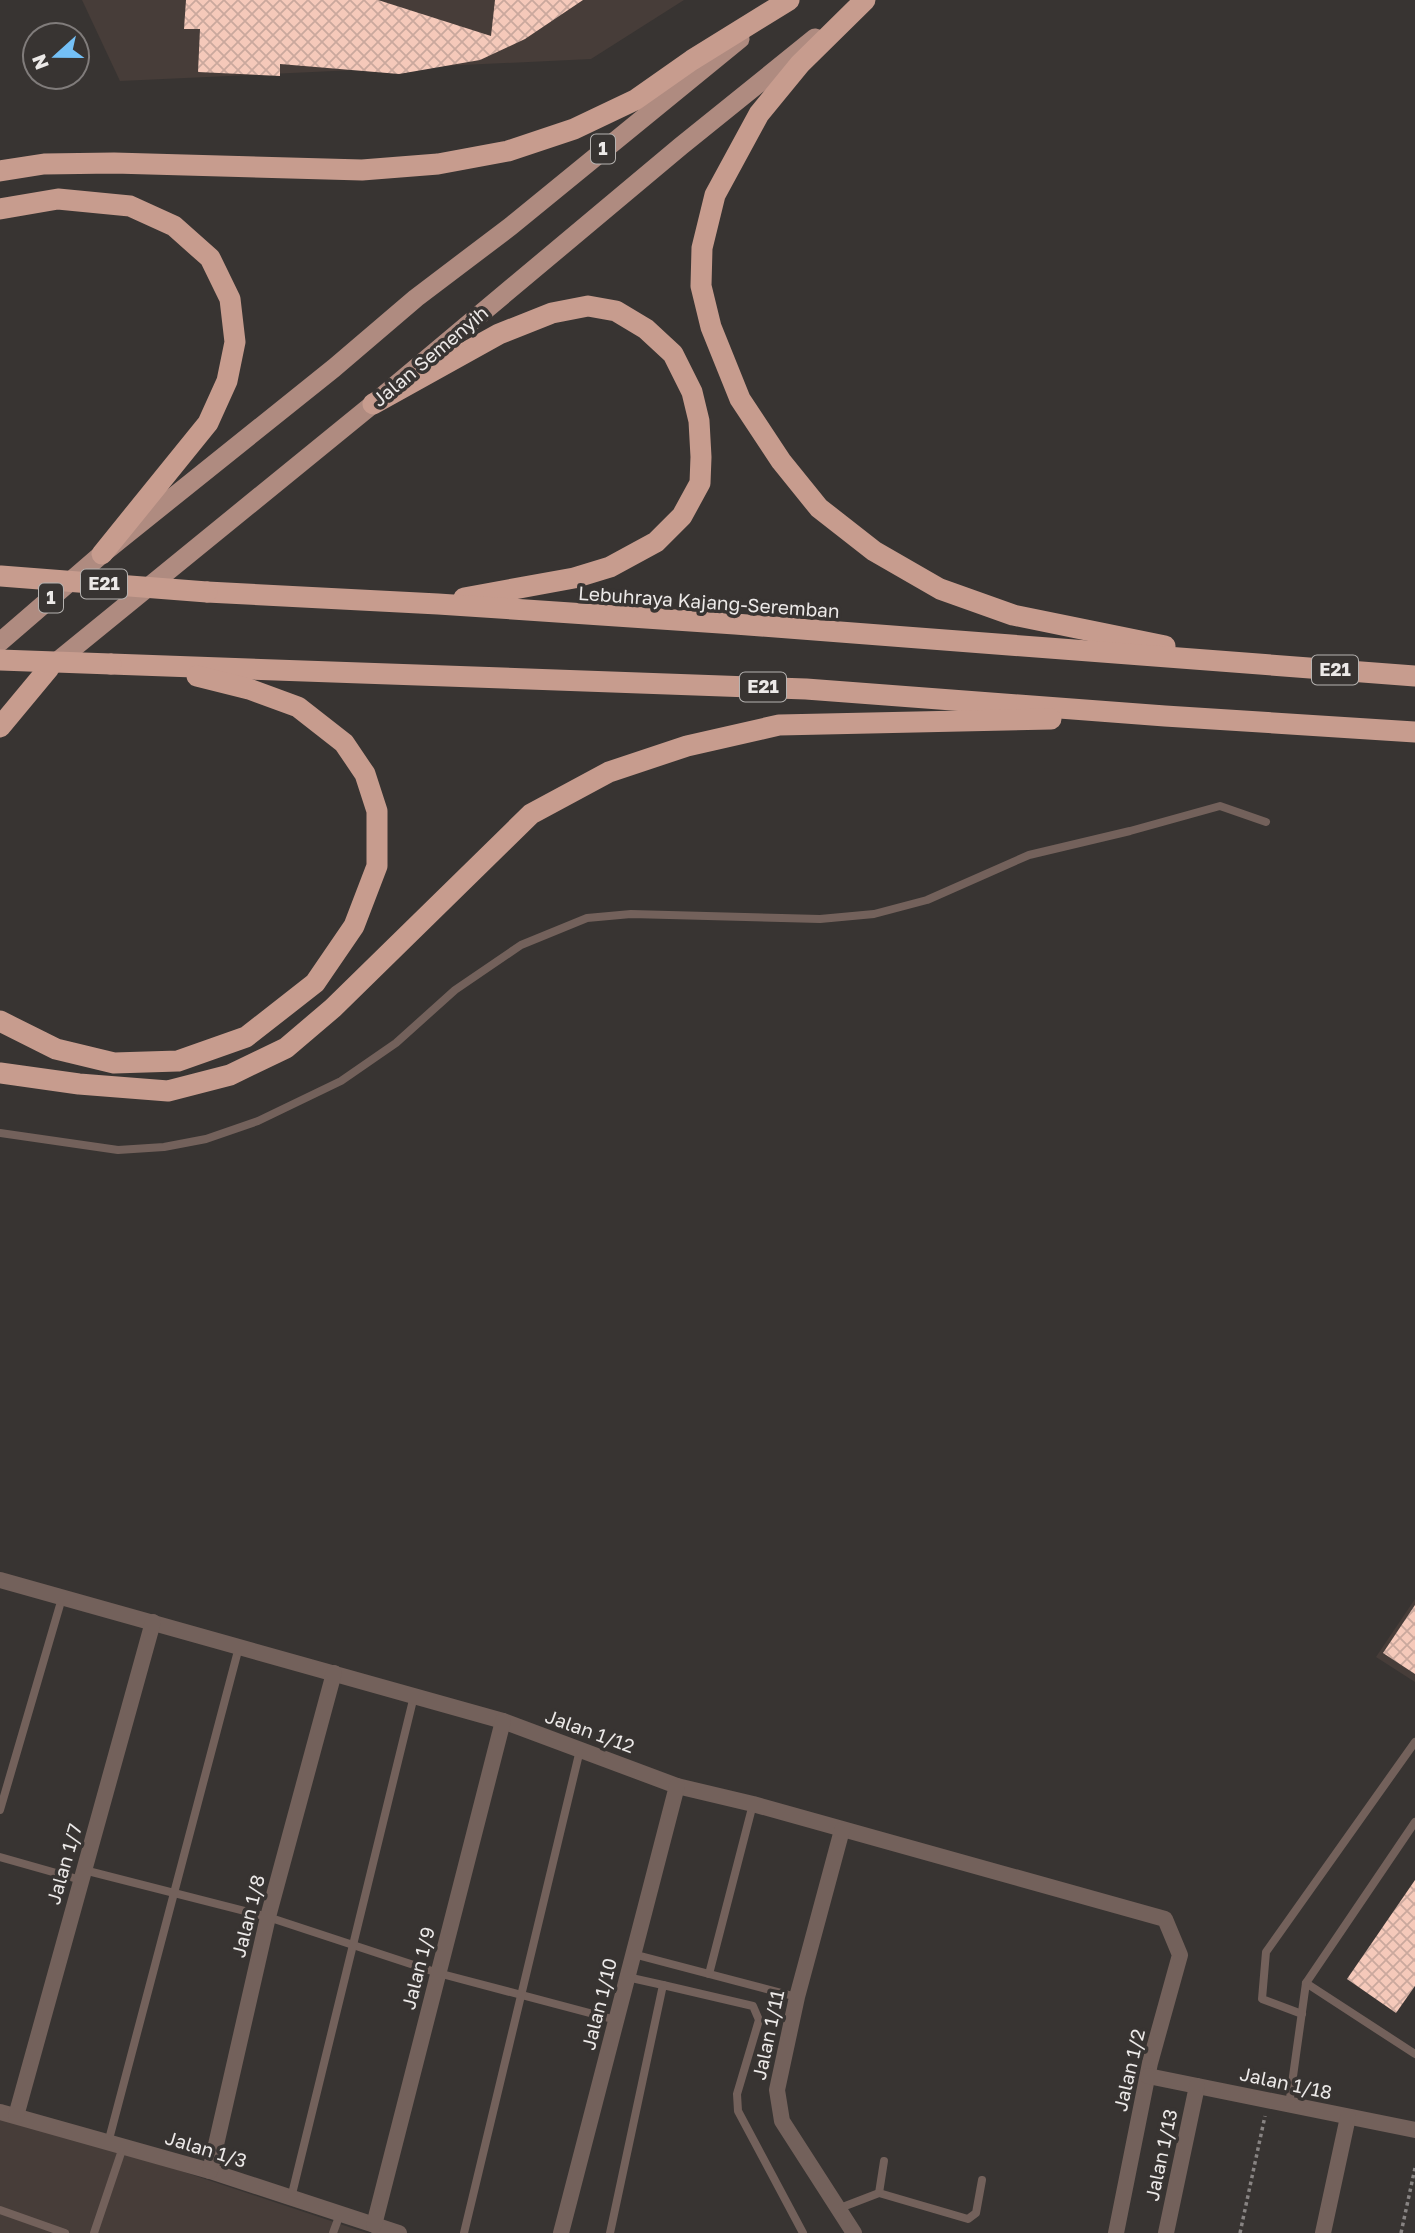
<svg xmlns="http://www.w3.org/2000/svg" width="1415" height="2233" font-family="'Golos Text',sans-serif">
<style>
.built{fill:#473d39}
.building{fill:url(#building-cross-hatch)}
.lines{fill:none;stroke-linecap:round;stroke-linejoin:round}
.path{stroke:#888483;stroke-width:3.5;stroke-dasharray:3.5 3.5;stroke-linecap:butt}
.service{stroke:#73615b;stroke-width:8}
.minor{stroke:#73615b;stroke-width:16}
.primary{stroke:#af8b80;stroke-width:19}
.motorway{stroke:#c79c8e;stroke-width:21}
.motorway-bridge{stroke:#c79c8e;stroke-width:21}
.labels{text-anchor:middle;stroke-width:7;stroke-linejoin:round;paint-order:stroke}
.shield{fill:#383432;stroke:#b6b3b1;stroke-width:2}
.shield-label{font-size:18px;font-weight:bold;fill:#ece9e8}
.street-label{font-size:19px;fill:#ece9e8;stroke:#383432}
</style>
<defs>
<pattern id="building-cross-hatch" width="8" height="8" patternUnits="userSpaceOnUse" patternTransform="scale(1.75)"><rect width="8" height="8" fill="#f5c9ba"/><path d="M0 0l8 8M0 8l8-8" fill="none" stroke="#caa89d"/></pattern>
</defs>
<rect width="100%" height="100%" fill="#383432"/>
<g class="built">
<path d="M 82,0 L 684,0 L 591,59 L 120,81 Z"/>
<path d="M 1415,1599 L 1415,1682 L 1376,1657 Z"/>
<path d="M 0,2119 L 169,2167 L 367,2233 L 0,2233 Z"/>
</g>
<g class="building">
<path d="M 186,0 L 378,0 L 491,36 L 495,0 L 583,0 L 525,39 L 480,60 L 399,74 L 280,64 L 280,76 L 198,72 L 200,29 L 184,29 Z"/>
<path d="M 1415,1605 L 1415,1674 L 1383,1653 Z"/>
<path d="M 1415,1880 L 1415,1986 L 1396,2013 L 1347,1979 Z"/>
</g>
<g class="lines">
<g class="path">
<path d="M 1240,2233 L 1265,2116"/>
<path d="M 1401,2233 L 1415,2168"/>
</g>
<g class="service">
<path d="M 0,1133 L 118,1150 L 164,1147 L 206,1139 L 258,1121 L 341,1081 L 396,1043 L 455,990 L 521,945 L 587,918 L 631,914 L 820,919 L 874,914 L 927,900 L 1029,855 L 1130,831 L 1220,806 L 1266,822"/>
<path d="M 0,1810 L 62,1598"/>
<path d="M 0,1857 L 81,1880"/>
<path d="M 84,1870 L 268,1917 L 438,1973 L 616,2020"/>
<path d="M 633,1954 L 797,1997"/>
<path d="M 709,1974 L 753,1804"/>
<path d="M 627,1977 L 663,1985"/>
<path d="M 1306,1983 L 1415,2054"/>
<path d="M 1302,2014 L 1262,1999 L 1266,1952 L 1415,1742"/>
<path d="M 1289,2105 L 1306,1983 L 1415,1822"/>
<path d="M 108,2143 L 239,1647"/>
<path d="M 879,2193 L 884,2161"/>
<path d="M 291,2198 L 414,1696"/>
<path d="M 840,2208 L 879,2193 L 968,2219 L 976,2213 L 982,2180"/>
<path d="M 0,2210 L 65,2233"/>
<path d="M 94,2233 L 123,2147"/>
<path d="M 333,2233 L 340,2214"/>
<path d="M 464,2233 L 580,1750"/>
<path d="M 610,2233 L 663,1985 L 753,2006 L 759,2020 L 737,2094 L 738,2111 L 803,2233"/>
</g>
<g class="minor">
<path d="M 0,1580 L 503,1721 L 677,1786 L 753,1804 L 1165,1919 L 1180,1955 L 1150,2063 L 1116,2233"/>
<path d="M 842,1830 L 797,1997 L 777,2090 L 782,2121 L 854,2233"/>
<path d="M 1148,2076 L 1415,2130"/>
<path d="M 0,2112 L 210,2171 L 399,2233"/>
<path d="M 16,2116 L 153,1622"/>
<path d="M 210,2171 L 268,1917 L 334,1673"/>
<path d="M 374,2225 L 503,1721"/>
<path d="M 561,2233 L 677,1786"/>
<path d="M 1166,2233 L 1197,2086"/>
<path d="M 1323,2233 L 1348,2117"/>
</g>
<g class="primary">
<path d="M 0,642 L 102,554 L 334,368 L 416,298 L 511,226 L 740,39"/>
<path d="M 49,668 L 373,404 L 681,146 L 815,38"/>
</g>
<g class="motorway">
<path d="M 865,0 L 800,64 L 759,114 L 715,195 L 702,248 L 701,286 L 711,327 L 740,399 L 781,461 L 819,508 L 874,551 L 940,589 L 1013,615 L 1165,646"/>
<path d="M 0,171 L 44,164 L 114,163 L 362,170 L 438,164 L 508,151 L 574,129 L 635,100 L 692,60 L 789,0"/>
<path d="M 0,209 L 58,199 L 130,206 L 174,226 L 210,258 L 230,299 L 235,342 L 227,381 L 208,423 L 102,554"/>
<path d="M 373,404 L 499,334 L 552,313 L 588,306 L 616,311 L 646,329 L 673,354 L 692,392 L 699,421 L 701,457 L 700,483 L 682,516 L 656,542 L 610,567 L 574,578 L 464,598"/>
<path d="M 207,592 L 438,604 L 735,624 L 1415,676"/>
<path d="M 111,664 L 806,689 L 1165,716 L 1415,732"/>
<path d="M 0,727 L 49,668"/>
<path d="M 0,1021 L 56,1049 L 114,1063 L 178,1061 L 246,1037 L 315,983 L 354,926 L 377,866 L 377,811 L 365,774 L 344,743 L 298,707 L 249,689 L 197,676"/>
<path d="M 0,1073 L 79,1084 L 168,1091 L 230,1075 L 286,1048 L 333,1008 L 531,814 L 609,772 L 687,746 L 779,725 L 1051,719"/>
</g>
<g class="motorway-bridge">
<path d="M 1,576 L 207,592"/>
<path d="M 0,660 L 111,664"/>
</g>
</g>
<g class="labels">
<g class="shield">
<rect x="591" y="134.5" width="24" height="29" rx="5"/>
<rect x="81" y="569.5" width="46" height="29" rx="5"/>
<rect x="39" y="583.5" width="24" height="29" rx="5"/>
<rect x="1312" y="655.5" width="46" height="29" rx="5"/>
<rect x="740" y="672.5" width="46" height="29" rx="5"/>
</g>
<g class="shield-label">
<text x="603" y="155">1</text>
<text x="104" y="590">E21</text>
<text x="51" y="604">1</text>
<text x="1335" y="676">E21</text>
<text x="763" y="693">E21</text>
</g>
<g class="street-label">
<text transform="translate(430 356) rotate(-40)" y="7">Jalan Semenyih</text>
<text transform="translate(709 602) rotate(4)" y="7">Lebuhraya Kajang-Seremban</text>
<text transform="translate(590 1731) rotate(20)" y="7">Jalan 1/12</text>
<text transform="translate(64 1864) rotate(-74)" y="7">Jalan 1/7</text>
<text transform="translate(248 1916) rotate(-76)" y="7">Jalan 1/8</text>
<text transform="translate(418 1968) rotate(-76)" y="7">Jalan 1/9</text>
<text transform="translate(599 2004) rotate(-76)" y="7">Jalan 1/10</text>
<text transform="translate(768 2035) rotate(-78)" y="7">Jalan 1/11</text>
<text transform="translate(1129 2070) rotate(-77)" y="7">Jalan 1/2</text>
<text transform="translate(1286 2083) rotate(12)" y="7">Jalan 1/18</text>
<text transform="translate(206 2149) rotate(17)" y="7">Jalan 1/3</text>
<text transform="translate(1161 2155) rotate(-78)" y="7">Jalan 1/13</text>
</g>
</g>
<g transform="translate(56 56) rotate(249)"><circle r="33" fill="#383432" stroke="#807c7b" stroke-width="2"/>
<path d="M0-5L12 26L0 18L-12 26Z" fill="#74c0f6"/>
<text y="-10" font-size="19" font-weight="bold" text-anchor="middle" fill="#ece9e8">N</text>
</g>
</svg>
